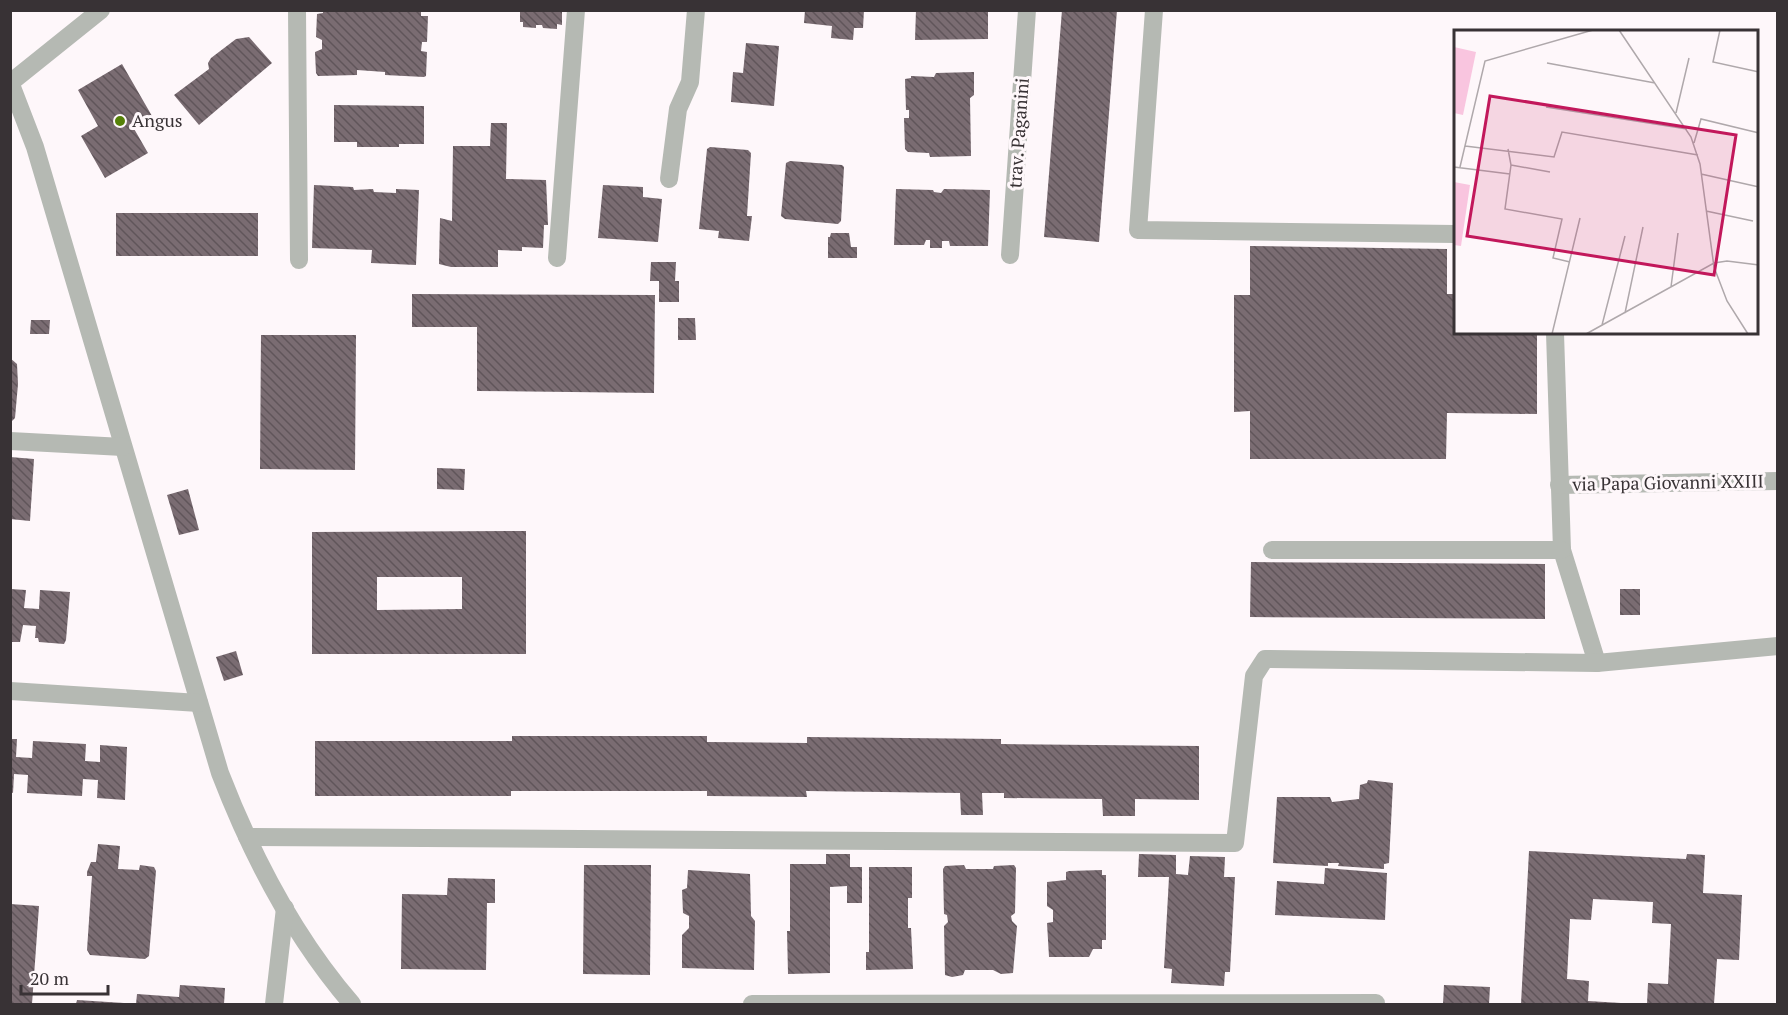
<svg xmlns="http://www.w3.org/2000/svg" width="1788" height="1015" font-family="'PT Serif',serif">
<style>
.building{fill:url(#building-back-hatch);fill-rule:evenodd}
.lines{fill:none;stroke-linecap:round;stroke-linejoin:round}
.street{stroke:#b5b9b3;stroke-width:18}
.poi-dot{fill:#558108;stroke:#fef7fa;stroke-width:2}
.labels{text-anchor:middle;stroke-width:6;stroke-linejoin:round;paint-order:stroke}
.poi-label{font-size:18px;fill:#383235;stroke:#fef7fa;text-anchor:start}
.street-label{font-size:18px;fill:#383235;stroke:#fef7fa}
.inset-road{fill:none;stroke:#afa8ab;stroke-width:1.5}
.view{fill:#c2185b;fill-opacity:0.15;stroke:#c2185b;stroke-width:3}
.inset-edge{fill:none;stroke:#383235;stroke-width:3}
</style>
<defs>
<pattern id="building-back-hatch" width="6" height="6" patternUnits="userSpaceOnUse" patternTransform="scale(1.5)"><rect width="6" height="6" fill="#7a6c72"/><path d="M-1 5l2 2M0 0l6 6M5-1l2 2" fill="none" stroke="#60555a"/></pattern>
</defs>
<rect width="100%" height="100%" fill="#fef7fa"/>
<g class="building">
<path d="M 323,10 L 421,10 L 421,16 L 428,16 L 427,42 L 422,42 L 421,51 L 427,52 L 426,76 L 424,77 L 385,75 L 385,72 L 357,70 L 357,75 L 318,76 L 316,73 L 315,52 L 322,49 L 322,40 L 316,37 L 317,14 L 323,13 Z"/>
<path d="M 520,10 L 562,10 L 562,25 L 557,24 L 557,29 L 543,28 L 542,25 L 536,25 L 536,28 L 523,27 L 523,22 L 520,22 Z"/>
<path d="M 805,10 L 864,10 L 863,28 L 854,28 L 853,40 L 831,38 L 832,26 L 804,23 Z"/>
<path d="M 916,10 L 988,10 L 988,39 L 915,40 Z"/>
<path d="M 1062,10 L 1117,10 L 1099,242 L 1044,237 Z"/>
<path d="M 249,37 L 272,63 L 199,125 L 174,95 L 209,69 L 208,63 L 211,58 L 236,39 Z"/>
<path d="M 746,43 L 779,46 L 774,106 L 731,102 L 733,72 L 743,73 Z"/>
<path d="M 122,64 L 152,116 L 133,127 L 148,153 L 105,178 L 81,136 L 98,126 L 78,90 Z"/>
<path d="M 974,72 L 974,95 L 970,98 L 971,156 L 930,157 L 929,153 L 908,152 L 905,149 L 904,118 L 909,118 L 909,110 L 906,110 L 905,79 L 911,78 L 911,76 L 934,77 L 936,73 Z"/>
<path d="M 334,105 L 424,106 L 424,144 L 399,144 L 399,147 L 357,147 L 357,142 L 334,142 Z"/>
<path d="M 491,123 L 507,123 L 506,179 L 546,180 L 548,225 L 544,225 L 543,248 L 522,247 L 522,251 L 498,250 L 498,267 L 451,267 L 439,264 L 440,218 L 452,221 L 453,146 L 490,146 Z"/>
<path d="M 710,147 L 748,150 L 751,153 L 747,216 L 752,216 L 749,241 L 718,238 L 719,231 L 699,229 L 707,149 Z"/>
<path d="M 790,161 L 842,165 L 844,167 L 841,221 L 838,224 L 785,219 L 781,216 L 786,163 Z"/>
<path d="M 314,185 L 353,187 L 354,190 L 373,189 L 374,192 L 396,193 L 396,189 L 419,190 L 416,265 L 371,263 L 372,250 L 312,248 Z"/>
<path d="M 603,185 L 643,187 L 643,197 L 662,199 L 658,242 L 598,238 Z"/>
<path d="M 896,189 L 933,190 L 934,192 L 941,193 L 944,189 L 990,190 L 988,246 L 950,246 L 949,241 L 942,241 L 942,248 L 930,248 L 930,240 L 926,240 L 924,245 L 894,245 Z"/>
<rect x="116" y="213" width="142" height="43"/>
<path d="M 831,233 L 849,233 L 851,247 L 857,247 L 857,258 L 828,258 L 828,237 L 830,237 Z"/>
<path d="M 1250,246 L 1447,249 L 1447,294 L 1455,294 L 1455,333 L 1537,333 L 1537,414 L 1447,413 L 1446,459 L 1250,459 L 1250,411 L 1234,412 L 1234,295 L 1250,295 Z"/>
<path d="M 651,262 L 676,262 L 675,281 L 679,281 L 679,302 L 659,302 L 659,281 L 650,281 Z"/>
<path d="M 412,294 L 655,295 L 654,393 L 477,391 L 477,327 L 412,327 Z"/>
<path d="M 678,318 L 695,318 L 696,340 L 678,340 Z"/>
<path d="M 31,320 L 50,320 L 49,334 L 30,334 Z"/>
<path d="M 261,335 L 356,335 L 355,470 L 260,469 Z"/>
<path d="M 10,358 L 17,364 L 18,384 L 15,418 L 10,423 Z"/>
<path d="M 10,457 L 34,459 L 30,521 L 10,519 Z"/>
<path d="M 437,468 L 465,469 L 464,490 L 437,489 Z"/>
<path d="M 188,489 L 199,530 L 179,535 L 167,495 Z"/>
<path d="M 526,531 L 526,654 L 312,654 L 312,532 ZM 377,577 L 462,577 L 462,609 L 377,610 Z"/>
<path d="M 1251,562 L 1545,564 L 1545,619 L 1250,617 Z"/>
<path d="M 10,589 L 26,590 L 24,608 L 39,609 L 40,590 L 70,592 L 66,640 L 64,644 L 39,642 L 38,638 L 35,638 L 36,626 L 23,625 L 20,642 L 10,642 Z"/>
<rect x="1620" y="589" width="20" height="26"/>
<path d="M 236,651 L 243,675 L 224,681 L 216,657 Z"/>
<path d="M 512,736 L 707,736 L 707,742 L 807,743 L 807,737 L 1001,739 L 1001,744 L 1199,746 L 1199,800 L 1135,799 L 1135,816 L 1103,816 L 1102,799 L 1004,798 L 1004,793 L 982,793 L 983,815 L 961,815 L 960,793 L 806,791 L 807,797 L 707,796 L 707,791 L 511,791 L 511,796 L 315,796 L 315,741 L 512,741 Z"/>
<path d="M 10,739 L 17,739 L 16,757 L 32,758 L 33,741 L 86,744 L 85,761 L 100,762 L 100,745 L 127,747 L 125,800 L 97,798 L 98,780 L 83,779 L 82,796 L 27,793 L 28,775 L 14,774 L 13,793 L 10,792 Z"/>
<path d="M 1368,780 L 1393,783 L 1389,863 L 1384,864 L 1384,869 L 1338,866 L 1339,863 L 1328,863 L 1328,866 L 1273,863 L 1277,797 L 1330,797 L 1332,802 L 1359,799 L 1360,785 L 1367,783 Z"/>
<path d="M 98,844 L 120,846 L 118,869 L 139,870 L 140,865 L 154,867 L 156,871 L 149,956 L 145,959 L 90,955 L 87,950 L 92,876 L 87,876 L 87,872 L 91,862 L 96,862 Z"/>
<path d="M 1529,851 L 1686,859 L 1687,854 L 1705,855 L 1703,893 L 1742,895 L 1739,960 L 1717,959 L 1714,1004 L 1647,1004 L 1648,983 L 1668,984 L 1671,924 L 1652,923 L 1653,902 L 1593,899 L 1591,920 L 1570,919 L 1567,979 L 1589,981 L 1588,1001 L 1621,1003 L 1621,1004 L 1521,1004 Z"/>
<path d="M 826,854 L 850,854 L 850,867 L 862,867 L 862,903 L 847,903 L 847,886 L 830,887 L 830,973 L 788,974 L 787,931 L 790,931 L 790,864 L 826,864 Z"/>
<path d="M 1139,854 L 1176,855 L 1176,874 L 1188,875 L 1190,856 L 1225,857 L 1224,877 L 1235,877 L 1230,972 L 1225,972 L 1224,986 L 1171,983 L 1172,969 L 1164,968 L 1169,877 L 1138,877 Z"/>
<path d="M 584,865 L 651,865 L 650,975 L 583,974 Z"/>
<path d="M 964,865 L 966,869 L 993,869 L 994,866 L 1014,865 L 1016,868 L 1015,913 L 1011,916 L 1012,921 L 1017,926 L 1013,973 L 1001,974 L 993,970 L 965,970 L 963,975 L 952,977 L 945,975 L 944,926 L 948,922 L 947,915 L 944,914 L 943,869 L 945,866 Z"/>
<path d="M 869,867 L 912,867 L 912,898 L 908,898 L 908,928 L 911,928 L 913,969 L 866,970 L 866,952 L 869,952 Z"/>
<path d="M 1325,868 L 1387,873 L 1385,920 L 1275,915 L 1277,881 L 1324,884 Z"/>
<path d="M 688,870 L 750,874 L 751,916 L 755,921 L 754,970 L 682,968 L 682,935 L 689,928 L 689,916 L 683,913 L 682,890 L 687,888 Z"/>
<path d="M 1102,870 L 1102,875 L 1106,875 L 1106,940 L 1102,940 L 1102,949 L 1093,949 L 1089,957 L 1049,957 L 1047,923 L 1053,922 L 1053,910 L 1047,906 L 1047,882 L 1066,880 L 1066,872 L 1069,871 Z"/>
<path d="M 448,878 L 495,879 L 495,903 L 487,903 L 486,970 L 401,969 L 402,894 L 447,895 Z"/>
<path d="M 10,904 L 39,906 L 32,1004 L 10,1004 Z"/>
<path d="M 180,985 L 225,988 L 224,1004 L 136,1004 L 137,994 L 179,997 Z"/>
<path d="M 1444,985 L 1490,987 L 1489,1004 L 1443,1004 Z"/>
<path d="M 77,1000 L 124,1003 L 123,1004 L 76,1004 Z"/>
</g>
<g class="lines">
<g class="street">
<path d="M 297,10 L 299,260"/>
<path d="M 1154,10 L 1138,230 L 1455,234"/>
<path d="M 10,82 L 35,147 L 220,773 C 252,856 294,937 352,1004"/>
<path d="M 10,83 L 101,10"/>
<path d="M 669,179 L 678,109 L 690,82 L 696,10"/>
<path d="M 1010,255 L 1027,10"/>
<path d="M 557,258 L 576,10"/>
<path d="M 1555,333 L 1562,550 L 1597,663"/>
<path d="M 10,441 L 123,447"/>
<path d="M 1559,485 L 1778,481"/>
<path d="M 1272,550 L 1562,550"/>
<path d="M 10,691 L 199,703"/>
<path d="M 247,837 L 1235,843 L 1254,676 L 1265,659 L 1597,663 L 1778,646"/>
<path d="M 274,1004 L 285,908"/>
<path d="M 752,1004 L 1376,1003"/>
</g>
</g>
<circle class="poi-dot" cx="120" cy="121" r="6"/>
<g class="labels">
<g class="poi-label">
<text x="132" y="127">Angus</text>
</g>
<g class="street-label">
<text transform="translate(1019 133) rotate(-86)" y="6">trav. Paganini</text>
<text transform="translate(1668 483) rotate(-1)" y="6">via Papa Giovanni XXIII</text>
</g>
</g>
<g transform="translate(1454 30)">
<rect width="304" height="304" fill="#fef7fa"/>
<path d="M 0,17 L 22,22 L 9,85 L 0,83 Z" fill="#f9c5df"/>
<path d="M 0,152 L 16,155 L 7,216 L 0,215 Z" fill="#f9c5df"/>
<path class="inset-road" d="M 165,0 L 237,107 L 246,134 L 260,237 L 273,271 L 294,304M 266,0 L 259,32 L 305,42M 93,33 L 201,53M 92,77 L 233,99M 222,83 L 235,28M 240,113 L 247,89 L 305,103M 11,116 L 100,127 L 108,102 L 244,125M 54,119 L 57,135 L 51,179 L 108,189 L 99,228 L 116,232M 57,135 L 96,142M 0,137 L 56,144M 6,137 L 31,31 L 139,0M 247,144 L 305,157M 252,181 L 299,191M 217,257 L 224,203M 171,283 L 189,197M 148,295 L 171,206M 98,304 L 126,188M 132,304 L 260,233 L 273,231 L 305,235"/>
<path class="view" d="M 36,66 L 282,105 L 260,245 L 13,206 Z"/>
<rect width="304" height="304" class="inset-edge"/>
</g>
<rect width="1788" height="1015" fill="none" stroke="#383235" stroke-width="24"/>
<path d="M21 985v9h87v-9" fill="none" stroke="#383235" stroke-width="3"/>
<text x="30" y="985" font-size="18" fill="#383235" stroke="#fef7fa" stroke-width="4.5" paint-order="stroke">20 m</text>
</svg>
